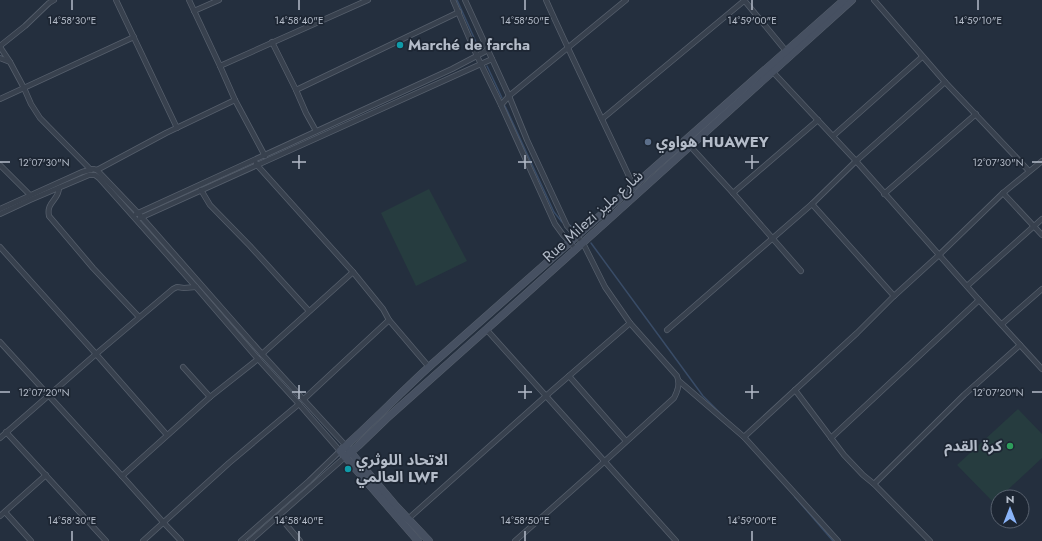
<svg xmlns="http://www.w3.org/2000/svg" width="1042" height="541" font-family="Jost,'Noto Sans Arabic',sans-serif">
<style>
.green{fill:#263c3f}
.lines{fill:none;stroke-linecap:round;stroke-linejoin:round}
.stream{stroke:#394c67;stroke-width:1.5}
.street-casing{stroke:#565f6c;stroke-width:6}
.secondary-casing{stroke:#565f6c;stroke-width:8}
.street{stroke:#38414e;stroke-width:4.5}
.secondary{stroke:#465061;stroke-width:7}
.ticks{fill:none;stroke:#b4bcc9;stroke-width:1.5}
.culture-dot{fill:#0f9aa8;stroke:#1d2633;stroke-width:1.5}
.service-dot{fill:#5c6f8a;stroke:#1d2633;stroke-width:1.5}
.leisure-dot{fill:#2e9e5b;stroke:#1d2633;stroke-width:1.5}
.labels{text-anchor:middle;stroke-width:3.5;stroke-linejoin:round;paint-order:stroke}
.poi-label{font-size:15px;font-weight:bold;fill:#b4bcc9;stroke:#1d2633;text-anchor:start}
.street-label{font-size:15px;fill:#b4bcc9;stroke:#1d2633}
.ticks-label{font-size:10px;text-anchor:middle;fill:#b4bcc9;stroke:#1d2633;stroke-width:3.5;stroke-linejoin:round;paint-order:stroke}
</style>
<rect width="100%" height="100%" fill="#242f3e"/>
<g class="green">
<path d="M 429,189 L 467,261 L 416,286 L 381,213 Z"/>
<path d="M 1018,409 L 1042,434 L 1042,458 L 1000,497 L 998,497 L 998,499 L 994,503 L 957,465 Z"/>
</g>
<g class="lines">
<g class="stream">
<path d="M 457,0 L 480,51"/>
<path d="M 487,66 L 502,98"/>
<path d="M 505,106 L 554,212 L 562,222"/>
<path d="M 569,225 L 580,230"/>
<path d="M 591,243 L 703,396 L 726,419"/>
<path d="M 795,497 L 833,541"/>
</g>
<defs>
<g id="street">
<path d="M 116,0 L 177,128"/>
<path d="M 189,0 L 220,66 L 235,100 L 265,156"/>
<path d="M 453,0 L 477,56 L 501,105 L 555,224 L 563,235 L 576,249"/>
<path d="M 465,0 L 509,96 L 527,140 L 567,226 L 583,243 L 605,287 L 630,323 L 677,376 C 680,384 678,390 674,398 L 605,461 L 515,541"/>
<path d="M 546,0 C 574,63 605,124 634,187"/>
<path d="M 744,0 L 786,51"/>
<path d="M 874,0 L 945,82 L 1029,171"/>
<path d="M 194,11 L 219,0"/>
<path d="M 272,42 L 296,90 L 306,113 L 316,131"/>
<path d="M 0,46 L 25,26 L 49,3 L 54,0"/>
<path d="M 0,47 L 10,62"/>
<path d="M 0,58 L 10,62 L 24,88 L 31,104 L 40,118 L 91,170"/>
<path d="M 220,66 L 368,0"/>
<path d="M 771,70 L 856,161 L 979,300 L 1042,369"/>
<path d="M 296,90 L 459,12"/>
<path d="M 0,99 L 134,37"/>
<path d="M 501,105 L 509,96 L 626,0"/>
<path d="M 602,119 L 745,0"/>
<path d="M 833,136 L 922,57"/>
<path d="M 690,146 L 733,193 L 801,271"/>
<path d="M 256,163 L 257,165 L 353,272 L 383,309 L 389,320 L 429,367"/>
<path d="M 0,165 L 30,195"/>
<path d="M 97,170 L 166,133 L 235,100"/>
<path d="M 59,188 C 59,200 46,202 49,216 L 93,268 L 139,317"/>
<path d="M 201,190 L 210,205 L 250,246 L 309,311"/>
<path d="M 733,193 L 818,120"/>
<path d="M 1003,193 L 1042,235"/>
<path d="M 884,194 L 976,114"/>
<path d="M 812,204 L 894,296"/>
<path d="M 0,209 L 82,172 L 93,169 L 97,170 L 138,213 L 262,354 L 346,446"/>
<path d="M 0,214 L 30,200 L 89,175 L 95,175 L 99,178 L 196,287 L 258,359 L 299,404 L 340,451 L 309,481 L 241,541"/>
<path d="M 136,214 L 452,69 L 488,50"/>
<path d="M 140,218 L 492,59"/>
<path d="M 0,247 L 96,354 L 167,435"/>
<path d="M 967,286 L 1042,219"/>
<path d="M 1002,324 L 1042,289"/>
<path d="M 486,329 L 676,541"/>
<path d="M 667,330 L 812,204 L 856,161 L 945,82"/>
<path d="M 0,342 L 122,476 L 210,397 L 258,359"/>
<path d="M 262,354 L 353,272"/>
<path d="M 183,367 L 210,397"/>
<path d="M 569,376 L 626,441"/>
<path d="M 679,381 L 744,437 L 838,541"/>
<path d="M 795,390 L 844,455 L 863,475 L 874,484 L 930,541"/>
<path d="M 304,399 L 389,320"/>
<path d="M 6,432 L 106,541"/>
<path d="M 744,437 L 857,333 L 894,296 L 939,255 L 1003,193 L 1042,161"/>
<path d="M 0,438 L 96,354 L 173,289 L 177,287 L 184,288 L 196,287"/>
<path d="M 831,438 L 979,300"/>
<path d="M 122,476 L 163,522 L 181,541"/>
<path d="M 874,484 L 964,395 L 1020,345"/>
<path d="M 5,512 L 31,541"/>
<path d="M 0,516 L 46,475"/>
<path d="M 279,516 L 300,541"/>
<path d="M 408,519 L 547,395 L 630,323"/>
<path d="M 143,541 L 229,463 L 299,404"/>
<path d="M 250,541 L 345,457"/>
</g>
<g id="secondary">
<path d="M 348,449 L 396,506 L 429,541"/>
<path d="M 345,457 L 358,446 L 386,419 L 526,294 L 852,0"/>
<path d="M 418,541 L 340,451 C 371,424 400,393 431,365 C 569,244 706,121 844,0"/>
</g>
</defs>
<use href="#street" class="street-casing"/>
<use href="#secondary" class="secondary-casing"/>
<use href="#street" class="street"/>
<use href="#secondary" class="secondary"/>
</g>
<path class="ticks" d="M 72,0 L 72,10M 299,0 L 299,10M 525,0 L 525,10M 752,0 L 752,10M 978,0 L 978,10M 299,155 L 299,169M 525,155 L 525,169M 752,155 L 752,169M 0,162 L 10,162M 292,162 L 306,162M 518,162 L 532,162M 745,162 L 759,162M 1032,162 L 1042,162M 299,385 L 299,399M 525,385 L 525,399M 752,385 L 752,399M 0,392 L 10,392M 292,392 L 306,392M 518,392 L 532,392M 745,392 L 759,392M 1032,392 L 1042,392M 72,531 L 72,541M 299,531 L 299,541M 525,531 L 525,541M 752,531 L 752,541"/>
<g class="culture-dot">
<circle cx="400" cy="45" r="4"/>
<circle cx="348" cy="469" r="4"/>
</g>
<circle class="service-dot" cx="648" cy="142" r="4"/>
<circle class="leisure-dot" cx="1010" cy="446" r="4"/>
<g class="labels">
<g class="poi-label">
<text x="408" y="50">Marché de farcha</text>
<text x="656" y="147">هواوي HUAWEY</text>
<text x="1002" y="451" text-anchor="end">كرة القدم</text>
<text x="356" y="465">الاتحاد اللوثري<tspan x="356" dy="17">العالمي LWF</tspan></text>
</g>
<g class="street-label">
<text transform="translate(593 216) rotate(-42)" y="5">Rue Milezi شارع مليز</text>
</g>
</g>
<g class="ticks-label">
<text x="72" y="24">14°58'30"E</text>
<text x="299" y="24">14°58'40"E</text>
<text x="525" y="24">14°58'50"E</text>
<text x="752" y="24">14°59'00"E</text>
<text x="978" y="24">14°59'10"E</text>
<text x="44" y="166">12°07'30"N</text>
<text x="998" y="166">12°07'30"N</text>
<text x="44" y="396">12°07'20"N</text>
<text x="998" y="396">12°07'20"N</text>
<text x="72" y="524">14°58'30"E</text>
<text x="299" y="524">14°58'40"E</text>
<text x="525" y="524">14°58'50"E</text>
<text x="752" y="524">14°59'00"E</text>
</g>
<g transform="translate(1010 509)"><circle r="19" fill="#1d2633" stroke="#59626f"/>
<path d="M0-3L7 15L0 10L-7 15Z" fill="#8ab4f8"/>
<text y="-6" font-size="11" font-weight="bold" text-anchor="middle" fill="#b4bcc9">N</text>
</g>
</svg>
